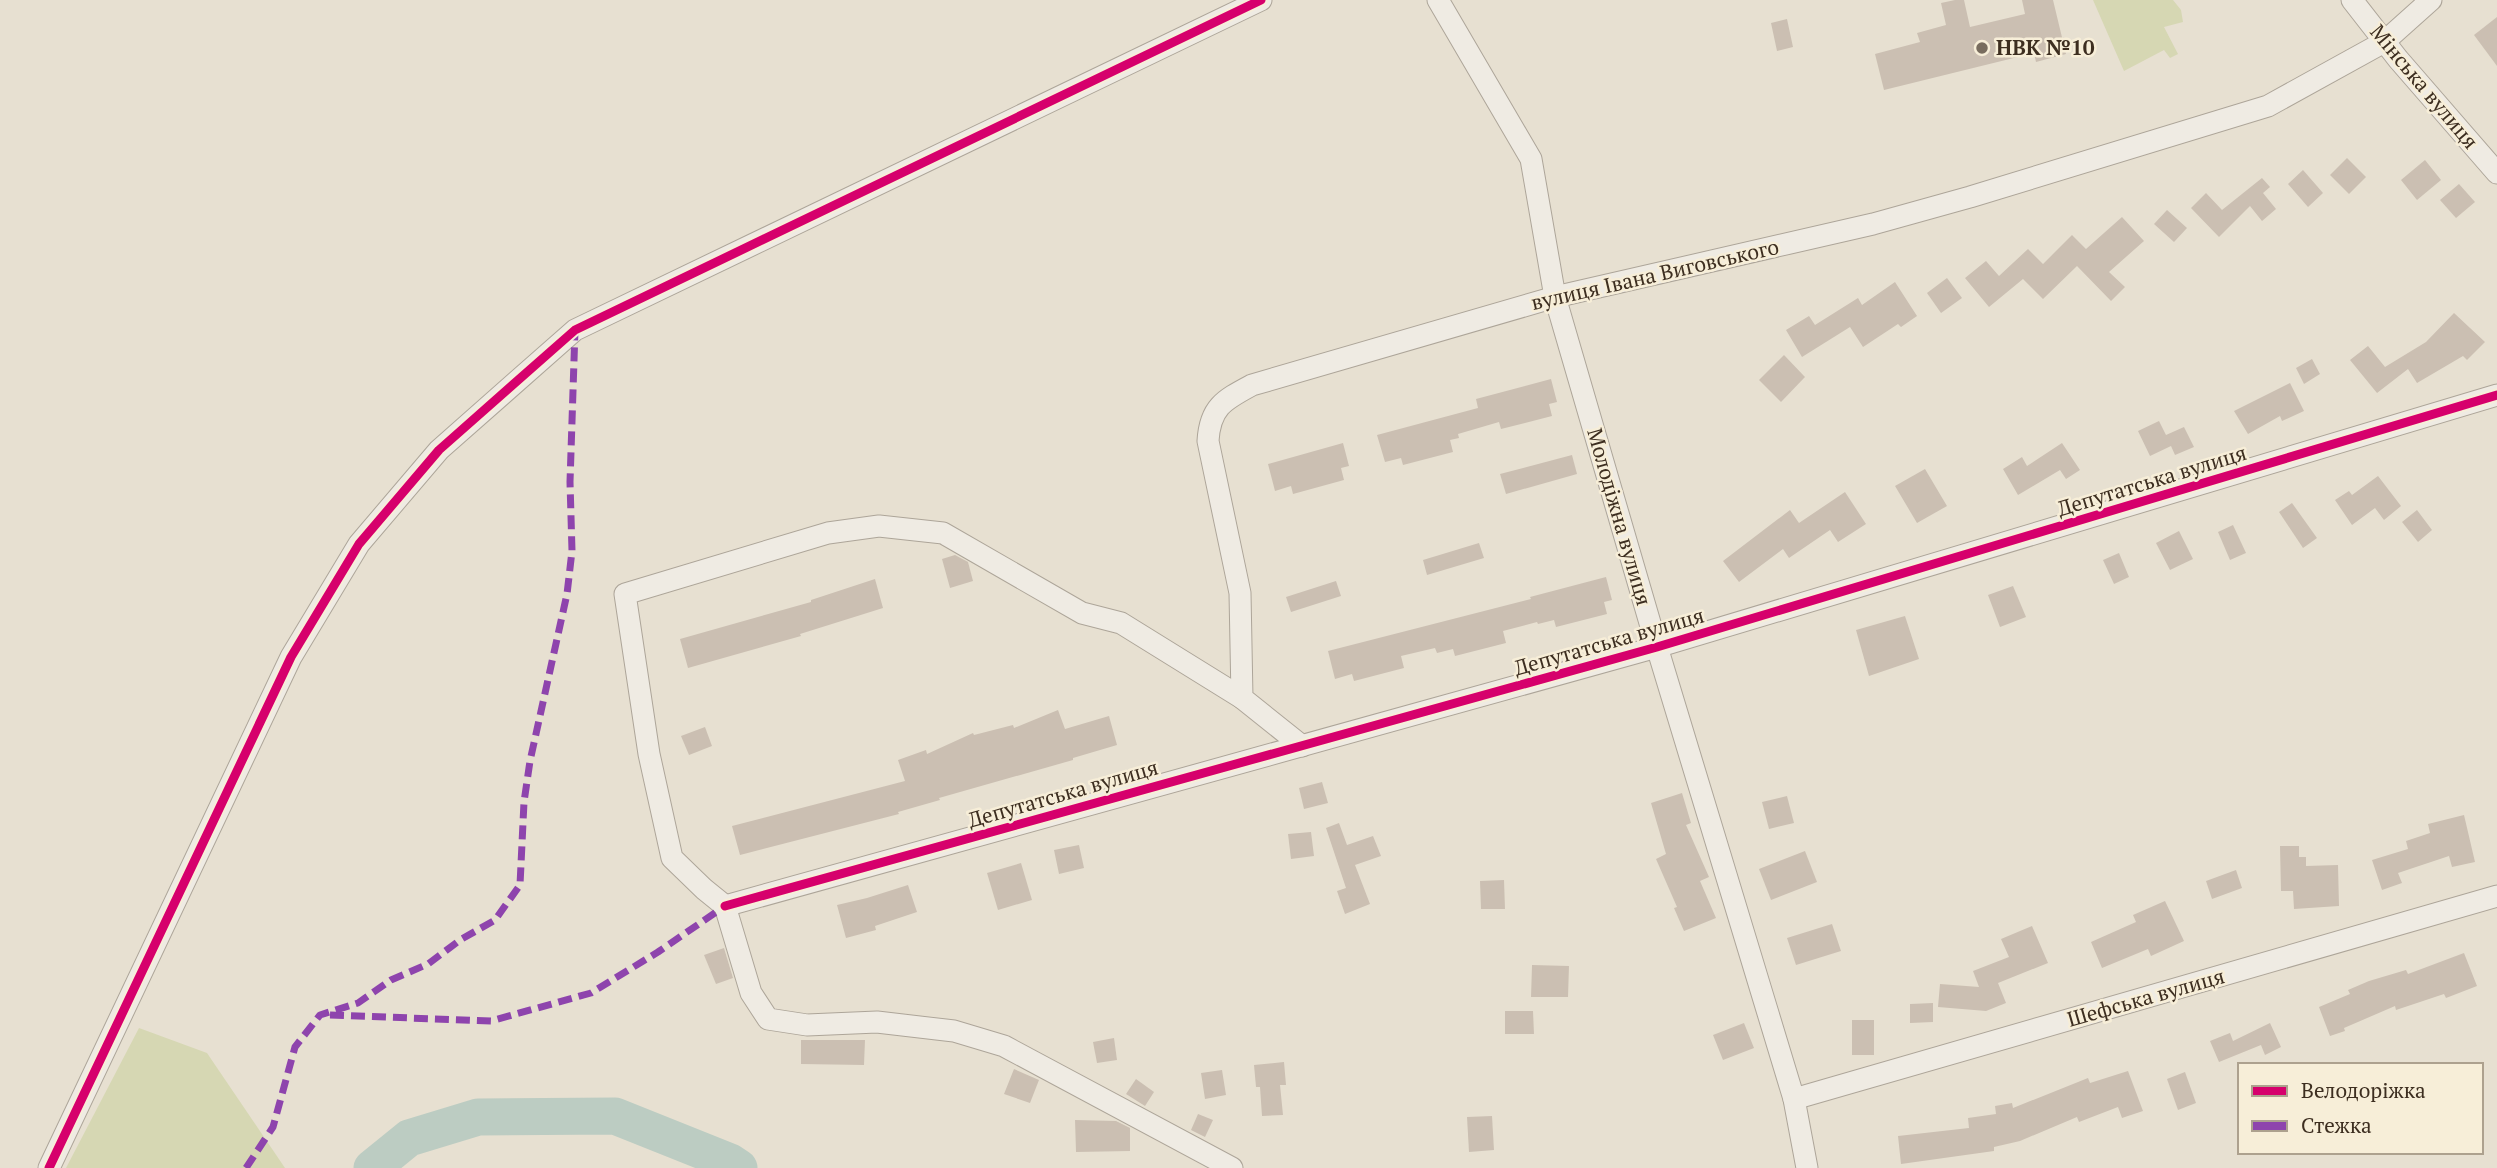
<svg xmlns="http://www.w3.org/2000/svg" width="2497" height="1168" font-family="'PT Serif',serif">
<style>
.green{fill:#d6d7b3}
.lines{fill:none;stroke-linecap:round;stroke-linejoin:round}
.river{stroke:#bcccc2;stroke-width:37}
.building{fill:#cbbfb2}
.minor-casing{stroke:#ada599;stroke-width:23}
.minor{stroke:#efebe3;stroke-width:21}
.quiet{stroke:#8e44ad;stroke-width:7;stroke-dasharray:14 7;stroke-linecap:butt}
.cycleway-casing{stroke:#f7eed8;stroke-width:13}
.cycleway{stroke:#d6006c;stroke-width:9}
.poi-dot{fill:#786c5e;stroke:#f7eed8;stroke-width:2.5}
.labels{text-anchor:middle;stroke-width:5;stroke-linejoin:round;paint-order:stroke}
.poi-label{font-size:21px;font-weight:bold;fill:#3d2e20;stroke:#f7eed8;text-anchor:start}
.street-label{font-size:21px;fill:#3d2e20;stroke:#f7eed8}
</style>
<rect width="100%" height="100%" fill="#e7e0d1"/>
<g class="green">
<path d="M 2093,0 L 2173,0 L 2181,10 L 2183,22 L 2164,27 L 2178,54 L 2170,58 L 2164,50 L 2124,71 Z"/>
<path d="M 139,1028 L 207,1053 L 285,1168 L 66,1168 Z"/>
</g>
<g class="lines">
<path class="river" d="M 372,1168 L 409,1138 L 478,1117 L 615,1116 L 730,1162 L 739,1168"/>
</g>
<g class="building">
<path d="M 1955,0 L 1964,0 L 1970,27 L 2025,14 L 2022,0 L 2053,0 L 2066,54 L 2036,62 L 2034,53 L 1884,90 L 1875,54 L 1920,42 L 1917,33 L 1946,25 L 1941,3 Z"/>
<path d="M 2497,17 L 2497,66 L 2474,35 Z"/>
<path d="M 1787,19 L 1793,47 L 1777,51 L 1771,23 Z"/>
<path d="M 2347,158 L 2366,177 L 2349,194 L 2330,175 Z"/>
<path d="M 2425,160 L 2441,180 L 2417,200 L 2401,180 Z"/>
<path d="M 2303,170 L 2323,193 L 2308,207 L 2288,184 Z"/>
<path d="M 2262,178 L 2270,187 L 2263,193 L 2276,209 L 2262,221 L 2250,206 L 2219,237 L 2191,208 L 2206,193 L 2222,210 Z"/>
<path d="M 2459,184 L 2475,202 L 2456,218 L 2440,200 Z"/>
<path d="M 2167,210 L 2187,228 L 2174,242 L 2154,224 Z"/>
<path d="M 2122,217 L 2144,241 L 2109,272 L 2125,287 L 2111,301 L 2077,266 L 2043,299 L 2023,279 L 1989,307 L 1965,278 L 1986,261 L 1999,276 L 2028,249 L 2043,264 L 2072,235 L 2086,249 Z"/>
<path d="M 1947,278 L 1962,298 L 1941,313 L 1927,293 Z"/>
<path d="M 1895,282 L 1917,316 L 1901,327 L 1898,324 L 1863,347 L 1850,327 L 1802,357 L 1786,330 L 1809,316 L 1815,325 L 1858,298 L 1862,305 Z"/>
<path d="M 2454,313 L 2485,342 L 2467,360 L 2463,356 L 2417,383 L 2408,369 L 2377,393 L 2350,360 L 2368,346 L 2385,367 L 2426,342 Z"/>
<path d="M 1784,355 L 1805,377 L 1781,402 L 1759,380 Z"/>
<path d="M 2312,359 L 2320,374 L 2304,384 L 2296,368 Z"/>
<path d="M 1551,379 L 1557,402 L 1549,404 L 1552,416 L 1501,429 L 1499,422 L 1458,434 L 1459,438 L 1450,440 L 1453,452 L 1403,465 L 1401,458 L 1385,462 L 1377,435 L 1478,408 L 1476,399 Z"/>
<path d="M 2290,383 L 2304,411 L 2282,421 L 2280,416 L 2248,434 L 2234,411 Z"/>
<path d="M 2159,421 L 2166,435 L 2184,427 L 2194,447 L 2175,455 L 2171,446 L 2150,456 L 2138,431 Z"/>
<path d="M 1343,443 L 1349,466 L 1341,468 L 1344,480 L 1293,494 L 1291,486 L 1275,491 L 1268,464 Z"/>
<path d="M 2062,443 L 2080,470 L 2066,479 L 2060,470 L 2018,495 L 2003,469 L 2022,457 L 2027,466 Z"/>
<path d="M 1572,455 L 1577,474 L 1506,494 L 1500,474 Z"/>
<path d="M 1925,469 L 1947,506 L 1917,523 L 1895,486 Z"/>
<path d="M 2378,476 L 2401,506 L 2384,520 L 2375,508 L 2352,525 L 2335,500 L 2349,491 L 2352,495 Z"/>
<path d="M 1845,492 L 1866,524 L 1838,542 L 1830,530 L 1789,558 L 1783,549 L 1739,582 L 1723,561 L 1790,510 L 1799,523 Z"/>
<path d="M 2292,503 L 2317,538 L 2303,548 L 2279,512 Z"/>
<path d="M 2417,510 L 2432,530 L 2418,542 L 2402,522 Z"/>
<path d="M 2233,525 L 2246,553 L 2230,560 L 2218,532 Z"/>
<path d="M 2179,531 L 2193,559 L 2170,570 L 2156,543 Z"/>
<path d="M 1479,543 L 1484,558 L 1427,575 L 1423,560 Z"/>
<path d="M 2119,553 L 2129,577 L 2114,584 L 2103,560 Z"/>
<path d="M 955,555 L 968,562 L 973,581 L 950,588 L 942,559 Z"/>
<path d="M 1606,577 L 1612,600 L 1604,602 L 1607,614 L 1556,627 L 1554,620 L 1538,624 L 1537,622 L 1503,631 L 1506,643 L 1455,656 L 1453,649 L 1437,653 L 1435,648 L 1401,656 L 1404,668 L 1354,681 L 1352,674 L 1335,679 L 1328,651 L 1531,599 L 1530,597 Z"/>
<path d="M 875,579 L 883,608 L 800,634 L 801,636 L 688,668 L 680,639 L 811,602 L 811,600 Z"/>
<path d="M 1336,581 L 1341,596 L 1291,612 L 1286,597 Z"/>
<path d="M 2013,586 L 2026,617 L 2000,627 L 1988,595 Z"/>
<path d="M 1905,616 L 1919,659 L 1869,676 L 1856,630 Z"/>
<path d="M 1058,710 L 1065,729 L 1109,716 L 1117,745 L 1073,758 L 1073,760 L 939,798 L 940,800 L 898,812 L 899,814 L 740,855 L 732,826 L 905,781 L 898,760 L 926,750 L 927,754 L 973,733 L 974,735 L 1013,725 L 1014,728 Z"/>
<path d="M 705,727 L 712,746 L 689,755 L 681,736 Z"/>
<path d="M 1322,782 L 1328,803 L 1304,809 L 1299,788 Z"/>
<path d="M 1682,793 L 1691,823 L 1686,825 L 1709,877 L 1700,881 L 1716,918 L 1684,931 L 1674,908 L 1677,907 L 1656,859 L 1666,854 L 1651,803 Z"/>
<path d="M 1787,796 L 1794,823 L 1769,829 L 1762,802 Z"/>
<path d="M 2464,815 L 2475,862 L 2452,867 L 2449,856 L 2398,873 L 2402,883 L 2382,890 L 2372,860 L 2408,849 L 2406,841 L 2430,833 L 2428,824 Z"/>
<path d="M 1339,823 L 1347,845 L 1373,836 L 1381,856 L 1355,865 L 1370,904 L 1345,914 L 1337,891 L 1346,888 L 1326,828 Z"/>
<path d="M 1311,832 L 1314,856 L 1291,859 L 1288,834 Z"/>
<path d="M 1079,845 L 1084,868 L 1059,874 L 1054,850 Z"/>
<path d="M 2280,846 L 2299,846 L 2299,857 L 2306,857 L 2306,866 L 2338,865 L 2339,906 L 2294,909 L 2293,891 L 2281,891 Z"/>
<path d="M 1805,851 L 1817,882 L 1771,900 L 1759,869 Z"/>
<path d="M 1021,863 L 1032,900 L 998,910 L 987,873 Z"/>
<path d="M 2236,870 L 2242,888 L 2212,899 L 2206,881 Z"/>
<path d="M 1504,880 L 1505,909 L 1481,909 L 1480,881 Z"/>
<path d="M 908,885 L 917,912 L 875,926 L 876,930 L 846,938 L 837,905 L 867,898 Z"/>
<path d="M 2165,901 L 2184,941 L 2151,956 L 2148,949 L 2102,968 L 2091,942 L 2136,922 L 2133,915 Z"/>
<path d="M 1832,924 L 1841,951 L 1796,965 L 1787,938 Z"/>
<path d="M 2032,926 L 2048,963 L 1998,983 L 2006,1003 L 1986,1011 L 1938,1007 L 1940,984 L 1979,987 L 1973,971 L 2009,957 L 2001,939 Z"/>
<path d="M 724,948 L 733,978 L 716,984 L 704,955 Z"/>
<path d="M 2464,953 L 2477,986 L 2446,998 L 2444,994 L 2396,1010 L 2395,1006 L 2344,1028 L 2345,1031 L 2330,1036 L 2319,1007 L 2350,994 L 2348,990 L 2369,981 L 2406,970 L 2408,974 Z"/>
<path d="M 1532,965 L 1569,966 L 1568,997 L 1531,997 Z"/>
<path d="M 1933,1003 L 1933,1022 L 1910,1023 L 1910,1004 Z"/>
<path d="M 1505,1011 L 1533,1011 L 1534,1034 L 1505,1034 Z"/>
<rect x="1852" y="1020" width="22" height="35"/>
<path d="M 1744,1023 L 1754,1048 L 1723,1060 L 1713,1035 Z"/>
<path d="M 2270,1023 L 2281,1047 L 2265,1055 L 2261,1045 L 2219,1062 L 2210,1041 L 2230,1033 L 2233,1041 Z"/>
<path d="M 1114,1038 L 1117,1060 L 1097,1063 L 1093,1042 Z"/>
<path d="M 801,1040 L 865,1040 L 864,1065 L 801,1064 Z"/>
<path d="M 1284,1062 L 1286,1085 L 1280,1085 L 1283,1115 L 1262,1116 L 1260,1087 L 1256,1087 L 1254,1065 Z"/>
<path d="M 1014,1069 L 1039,1080 L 1030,1103 L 1004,1094 Z"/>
<path d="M 1222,1070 L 1226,1095 L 1205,1099 L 1201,1073 Z"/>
<path d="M 2128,1071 L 2143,1111 L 2122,1118 L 2118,1107 L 2079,1122 L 2077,1117 L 2020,1141 L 1994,1147 L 1994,1151 L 1901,1164 L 1898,1136 L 1969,1128 L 1968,1118 L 1996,1114 L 1995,1106 L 2012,1103 L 2013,1108 L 2088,1078 L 2090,1083 Z"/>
<path d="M 2185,1072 L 2196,1103 L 2178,1110 L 2167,1079 Z"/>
<path d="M 1136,1079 L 1154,1092 L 1145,1106 L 1126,1094 Z"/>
<path d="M 1198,1114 L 1213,1120 L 1205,1137 L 1191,1130 Z"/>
<path d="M 1492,1116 L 1494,1150 L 1469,1152 L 1467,1117 Z"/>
<path d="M 1075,1120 L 1116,1121 L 1130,1128 L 1130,1151 L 1076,1152 Z"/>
</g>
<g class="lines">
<defs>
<g id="minor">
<path d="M 1438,0 L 1531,159 L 1555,297 L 1657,647 L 1794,1099 L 1807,1168"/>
<path d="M 2352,0 L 2398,59 L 2497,173"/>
<path d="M 1302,746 L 1242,698 L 1240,593 L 1208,441 C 1210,407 1224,400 1252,385 L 1555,297 L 1873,224 L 1970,197 L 2268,106 L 2384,42 L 2431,0"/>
<path d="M 725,906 L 1657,647 L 2497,395"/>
<path d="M 1794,1099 L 2497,896"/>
<path d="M 49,1168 L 291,657 L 359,544 L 439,450 L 575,330 L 1261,0"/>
<path d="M 1232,1168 L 1004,1046 L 954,1031 L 877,1022 L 807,1025 L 768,1019 L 751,993 L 725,906 L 704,889 L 672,858 L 649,754 L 625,594 L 828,533 L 879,526 L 943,533 L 1082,613 L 1121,623 L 1242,698"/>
</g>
</defs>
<use href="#minor" class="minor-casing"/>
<use href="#minor" class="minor"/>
<g class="quiet">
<path d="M 330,1015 L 491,1021 L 591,993 L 658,952 L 725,906"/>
<path d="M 246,1168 L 273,1127 L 295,1047 L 320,1015 L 358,1003 L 391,980 L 428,964 L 460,940 L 495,920 L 520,885 L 524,802 L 530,761 L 567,594 L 572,551 L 570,482 L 575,330"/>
</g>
<defs>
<g id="cycleway">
<path d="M 725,906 L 1657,647 L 2497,395"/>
<path d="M 49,1168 L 291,657 L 359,544 L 439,450 L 575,330 L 1261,0"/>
</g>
</defs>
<use href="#cycleway" class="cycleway-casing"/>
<use href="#cycleway" class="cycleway"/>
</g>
<circle class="poi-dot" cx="1982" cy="48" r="7"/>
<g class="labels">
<g class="poi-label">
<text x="1996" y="55">НВК №10</text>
</g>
<g class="street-label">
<text transform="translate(2424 87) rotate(50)" y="7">Мінська вулиця</text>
<text transform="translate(1655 275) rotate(-13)" y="7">вулиця Івана Виговського</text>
<text transform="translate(2152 481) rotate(-17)" y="7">Депутатська вулиця</text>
<text transform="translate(1619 517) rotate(74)" y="7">Молодіжна вулиця</text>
<text transform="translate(1609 642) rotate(-16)" y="7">Депутатська вулиця</text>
<text transform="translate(1063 794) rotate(-16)" y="7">Депутатська вулиця</text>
<text transform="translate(2146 998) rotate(-16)" y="7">Шефська вулиця</text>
</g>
</g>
<rect x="2238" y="1063" width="245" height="91" fill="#f7eed8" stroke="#ada18e" stroke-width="2"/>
<rect x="2252" y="1086" width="35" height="10" fill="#d6006c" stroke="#ada18e" stroke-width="2"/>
<text x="2301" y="1098" font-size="21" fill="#3d2e20">Велодоріжка</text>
<rect x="2252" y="1121" width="35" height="10" fill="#8e44ad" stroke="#ada18e" stroke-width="2"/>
<text x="2301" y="1133" font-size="21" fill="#3d2e20">Стежка</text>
</svg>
